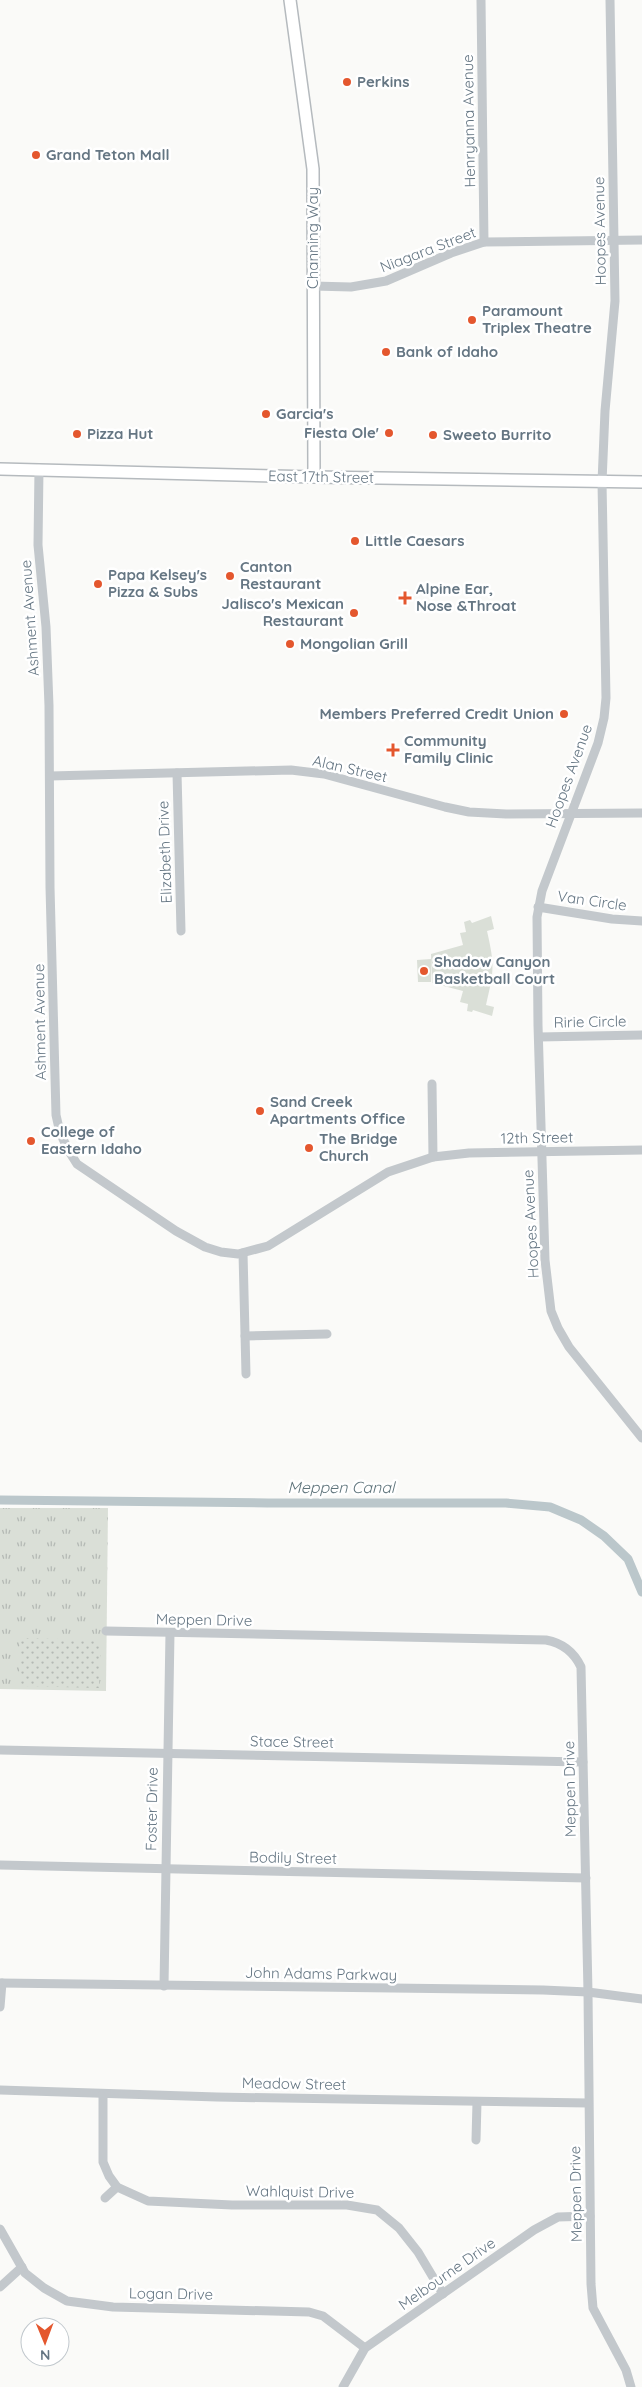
<svg xmlns="http://www.w3.org/2000/svg" width="642" height="2387" font-family="Quicksand,sans-serif">
<style>
.grass{fill:#dadfd7}
.park{fill:url(#park-tufts)}
.garden{fill:url(#garden-dots)}
.lines{fill:none;stroke-linecap:round;stroke-linejoin:round}
.canal{stroke:#bbc7cb;stroke-width:9}
.major-casing{stroke:#b5babe;stroke-width:14}
.minor{stroke:#c3c8cc;stroke-width:9}
.major{stroke:#fff;stroke-width:11}
.poi-dot{fill:#e4572e;stroke:#fff;stroke-width:2}
.labels{text-anchor:middle;stroke-width:5;stroke-linejoin:round;paint-order:stroke}
.poi-label{font-size:15px;font-weight:bold;fill:#657683;stroke:#fff;text-anchor:start}
.street-label{font-size:15px;fill:#657683;stroke:#fff}
.water-label{font-size:16px;font-style:italic;fill:#60757c;stroke:#fff}
</style>
<defs>
<pattern id="park-tufts" width="24" height="20" patternUnits="userSpaceOnUse" patternTransform="scale(1.25)"><rect width="24" height="20" fill="#dadfd7"/><path d="M3 7l-1-3M5 7V3M7 7l1-3M15 17l-1-3M17 17v-4M19 17l1-3" fill="none" stroke="#b4b9b4"/></pattern>
<pattern id="garden-dots" width="8" height="8" patternUnits="userSpaceOnUse" patternTransform="scale(1.25)"><rect width="8" height="8" fill="#dadfd7"/><path d="M2 2h.1M6 6h.1" fill="none" stroke="#b4b9b4" stroke-width="1.8" stroke-linecap="round"/></pattern>
</defs>
<rect width="100%" height="100%" fill="#fafaf8"/>
<g class="grass">
<path d="M 491,916 L 494,929 L 487,931 C 495,966 494,971 486,1005 L 494,1007 L 492,1016 L 473,1010 L 472,1012 L 467,1011 L 468,1004 L 460,1002 L 463,991 L 432,983 L 431,954 L 463,945 L 460,933 L 466,932 L 464,922 L 470,920 L 472,923 Z"/>
<path d="M 431,959 L 431,982 L 418,982 L 417,960 Z"/>
</g>
<path class="park" d="M 0,1508 L 108,1508 L 106,1691 L 0,1689 Z"/>
<path class="garden" d="M 20,1638 L 101,1640 L 99,1688 L 19,1686 Z"/>
<g class="lines">
<path class="canal" d="M 0,1500 L 268,1503 L 506,1503 L 550,1507 L 581,1520 L 604,1536 L 628,1559 L 642,1592"/>
<defs>
<g id="major">
<path d="M 290,0 L 313,169 L 314,477"/>
<path d="M 0,469 L 314,477 L 642,482"/>
</g>
</defs>
<use href="#major" class="major-casing"/>
<g class="minor">
<path d="M 481,0 L 484,242"/>
<path d="M 610,0 L 615,301 L 605,411 L 602,482 L 606,698 L 604,718 L 598,743 L 542,891 L 537,917 L 538,1025 L 545,1260 L 551,1311 L 558,1328 L 569,1347 L 642,1438"/>
<path d="M 313,286 L 351,287 L 386,281 L 451,253 L 484,242 L 642,240"/>
<path d="M 39,469 L 38,545 L 46,627 L 49,706 L 50,887 L 56,1115 C 59,1134 66,1148 77,1164 L 176,1231 L 205,1247 L 221,1252 L 238,1254 L 268,1246 L 388,1172 L 433,1157 L 469,1153 L 642,1150"/>
<path d="M 177,773 L 181,931"/>
<path d="M 50,776 L 291,770 L 324,774 L 445,807 L 469,812 L 506,814 L 642,813"/>
<path d="M 538,907 L 612,919 L 642,921"/>
<path d="M 539,1037 L 642,1035"/>
<path d="M 432,1084 L 433,1157"/>
<path d="M 243,1253 L 246,1374"/>
<path d="M 245,1336 L 327,1334"/>
<path d="M 106,1631 L 546,1640 C 562,1643 574,1652 581,1667 L 588,1992 L 591,2284 L 593,2308 L 626,2370 L 631,2387"/>
<path d="M 0,1750 L 583,1762"/>
<path d="M 0,1865 L 586,1878"/>
<path d="M 0,1983 L 543,1990 L 588,1992 L 642,1999"/>
<path d="M 164,1986 L 170,1633"/>
<path d="M 0,2007 L 2,1983"/>
<path d="M 0,2090 L 217,2097 L 588,2103"/>
<path d="M 103,2094 L 103,2162 L 109,2176 L 117,2187 L 148,2201 L 232,2205 L 347,2205 L 377,2210 L 399,2228 L 418,2252 L 443,2294"/>
<path d="M 476,2140 L 477,2102"/>
<path d="M 105,2198 L 117,2187"/>
<path d="M 0,2229 L 25,2273 L 44,2288 L 67,2301 L 113,2307 L 309,2312 L 323,2316 L 365,2348"/>
<path d="M 0,2287 L 22,2267"/>
<path d="M 343,2387 L 365,2348 L 534,2230 L 558,2217 L 590,2216"/>
</g>
<use href="#major" class="major"/>
</g>
<g class="poi-dot">
<circle cx="347" cy="82" r="5"/>
<circle cx="36" cy="155" r="5"/>
<circle cx="472" cy="320" r="5"/>
<circle cx="386" cy="352" r="5"/>
<circle cx="266" cy="414" r="5"/>
<circle cx="389" cy="433" r="5"/>
<circle cx="77" cy="434" r="5"/>
<circle cx="433" cy="435" r="5"/>
<circle cx="355" cy="541" r="5"/>
<circle cx="230" cy="576" r="5"/>
<circle cx="98" cy="584" r="5"/>
<path d="M402.5 590.5h5v5h5v5h-5v5h-5v-5h-5v-5h5z"/>
<circle cx="354" cy="613" r="5"/>
<circle cx="290" cy="644" r="5"/>
<circle cx="564" cy="714" r="5"/>
<path d="M390.5 742.5h5v5h5v5h-5v5h-5v-5h-5v-5h5z"/>
<circle cx="424" cy="971" r="5"/>
<circle cx="260" cy="1111" r="5"/>
<circle cx="31" cy="1141" r="5"/>
<circle cx="309" cy="1148" r="5"/>
</g>
<g class="labels">
<g class="poi-label">
<text x="357" y="87">Perkins</text>
<text x="46" y="160">Grand Teton Mall</text>
<text x="482" y="316">Paramount<tspan x="482" dy="17">Triplex Theatre</tspan></text>
<text x="396" y="357">Bank of Idaho</text>
<text x="276" y="419">Garcia's</text>
<text x="379" y="438" text-anchor="end">Fiesta Ole'</text>
<text x="87" y="439">Pizza Hut</text>
<text x="443" y="440">Sweeto Burrito</text>
<text x="365" y="546">Little Caesars</text>
<text x="240" y="572">Canton<tspan x="240" dy="17">Restaurant</tspan></text>
<text x="108" y="580">Papa Kelsey's<tspan x="108" dy="17">Pizza &amp; Subs</tspan></text>
<text x="416" y="594">Alpine Ear,<tspan x="416" dy="17">Nose &amp;Throat</tspan></text>
<text x="344" y="609" text-anchor="end">Jalisco's Mexican<tspan x="344" dy="17">Restaurant</tspan></text>
<text x="300" y="649">Mongolian Grill</text>
<text x="554" y="719" text-anchor="end">Members Preferred Credit Union</text>
<text x="404" y="746">Community<tspan x="404" dy="17">Family Clinic</tspan></text>
<text x="434" y="967">Shadow Canyon<tspan x="434" dy="17">Basketball Court</tspan></text>
<text x="270" y="1107">Sand Creek<tspan x="270" dy="17">Apartments Office</tspan></text>
<text x="41" y="1137">College of<tspan x="41" dy="17">Eastern Idaho</tspan></text>
<text x="319" y="1144">The Bridge<tspan x="319" dy="17">Church</tspan></text>
</g>
<g class="street-label">
<text transform="translate(469 121) rotate(-91)" y="5">Henryanna Avenue</text>
<text transform="translate(600 231) rotate(-91)" y="5">Hoopes Avenue</text>
<text transform="translate(313 238) rotate(-90)" y="5">Channing Way</text>
<text transform="translate(428 250) rotate(-21)" y="5">Niagara Street</text>
<text transform="translate(321 477) rotate(1)" y="5">East 17th Street</text>
<text transform="translate(30 618) rotate(-94)" y="5">Ashment Avenue</text>
<text transform="translate(350 769) rotate(13)" y="5">Alan Street</text>
<text transform="translate(569 776) rotate(-70)" y="5">Hoopes Avenue</text>
<text transform="translate(165 852) rotate(-92)" y="5">Elizabeth Drive</text>
<text transform="translate(592 901) rotate(8)" y="5">Van Circle</text>
<text transform="translate(40 1022) rotate(-91)" y="5">Ashment Avenue</text>
<text transform="translate(590 1022) rotate(-1)" y="5">Ririe Circle</text>
<text transform="translate(537 1138) rotate(-1)" y="5">12th Street</text>
<text transform="translate(531 1224) rotate(-93)" y="5">Hoopes Avenue</text>
<text transform="translate(204 1620) rotate(1)" y="5">Meppen Drive</text>
<text transform="translate(292 1742) rotate(1)" y="5">Stace Street</text>
<text transform="translate(570 1789) rotate(-91)" y="5">Meppen Drive</text>
<text transform="translate(152 1809) rotate(-89)" y="5">Foster Drive</text>
<text transform="translate(293 1858) rotate(1)" y="5">Bodily Street</text>
<text transform="translate(321 1974) rotate(1)" y="5">John Adams Parkway</text>
<text transform="translate(294 2084) rotate(1)" y="5">Meadow Street</text>
<text transform="translate(300 2192) rotate(1)" y="5">Wahlquist Drive</text>
<text transform="translate(576 2194) rotate(-91)" y="5">Meppen Drive</text>
<text transform="translate(447 2274) rotate(-35)" y="5">Melbourne Drive</text>
<text transform="translate(171 2294) rotate(1)" y="5">Logan Drive</text>
</g>
<g class="water-label">
<text x="341" y="1493">Meppen Canal</text>
</g>
</g>
<g transform="translate(45 2342) rotate(179)"><circle r="24" fill="#ffffff" stroke="#c1c8cd"/>
<path d="M0-4L9 19L0 12L-9 19Z" fill="#e4572e"/>
<text y="-8" font-size="14" font-weight="bold" text-anchor="middle" fill="#657683">N</text>
</g>
</svg>
